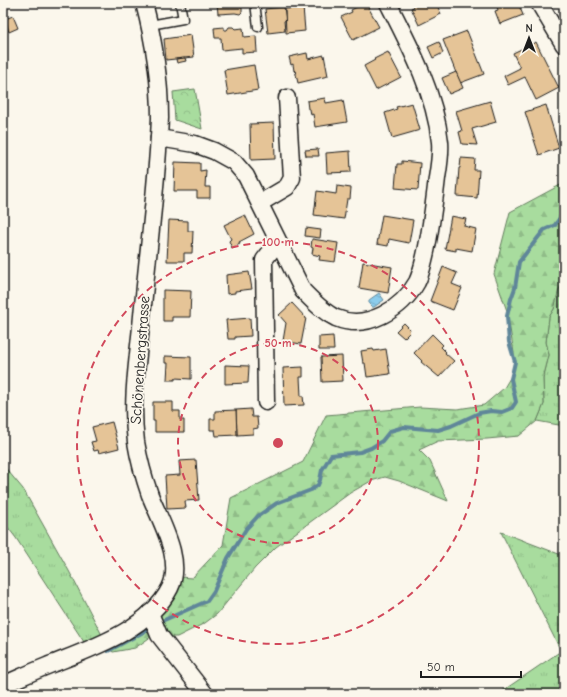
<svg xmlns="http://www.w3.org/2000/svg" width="567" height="697" font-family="'Comic Neue',sans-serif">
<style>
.grass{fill:url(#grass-tufts);stroke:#627c5d}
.forest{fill:url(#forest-firs);stroke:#627c5d}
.park{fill:url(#park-crowns);stroke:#627c5d}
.water{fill:url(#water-waves);stroke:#5f8699}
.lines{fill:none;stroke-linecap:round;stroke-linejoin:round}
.stream{stroke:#5f8699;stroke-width:4}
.building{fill:#e5c497;stroke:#1c1c1c}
.service-casing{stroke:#1c1c1c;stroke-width:11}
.minor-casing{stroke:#1c1c1c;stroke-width:19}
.service{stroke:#fbf7ec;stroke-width:8}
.minor{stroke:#fbf7ec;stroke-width:16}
.ring{fill:none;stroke:#d1495b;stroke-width:2;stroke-dasharray:7 5}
.labels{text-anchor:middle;stroke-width:3.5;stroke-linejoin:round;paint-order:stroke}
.street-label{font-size:15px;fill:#1c1c1c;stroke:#fbf7ec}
.centre{fill:#d1495b;stroke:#fbf7ec;stroke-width:2}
.ring-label{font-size:12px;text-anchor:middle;font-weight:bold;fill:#d1495b;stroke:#fbf7ec;stroke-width:3.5;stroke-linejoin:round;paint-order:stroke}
</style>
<defs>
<pattern id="grass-tufts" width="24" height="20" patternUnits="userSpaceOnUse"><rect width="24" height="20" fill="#a8dc9e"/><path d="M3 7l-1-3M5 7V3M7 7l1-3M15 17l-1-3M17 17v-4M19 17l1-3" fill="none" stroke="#90bc88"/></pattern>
<pattern id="forest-firs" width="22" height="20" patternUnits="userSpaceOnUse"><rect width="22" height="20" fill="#a8dc9e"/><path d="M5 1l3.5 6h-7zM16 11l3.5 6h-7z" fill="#90bc88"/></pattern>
<pattern id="park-crowns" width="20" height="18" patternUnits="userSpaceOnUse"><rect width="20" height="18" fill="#a8dc9e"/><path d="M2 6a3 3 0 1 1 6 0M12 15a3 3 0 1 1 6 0" fill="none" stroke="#90bc88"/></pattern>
<pattern id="water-waves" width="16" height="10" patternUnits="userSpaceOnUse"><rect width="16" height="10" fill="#8ccded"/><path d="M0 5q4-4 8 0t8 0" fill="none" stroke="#78afcb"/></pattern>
</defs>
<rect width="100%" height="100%" fill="#fbf7ec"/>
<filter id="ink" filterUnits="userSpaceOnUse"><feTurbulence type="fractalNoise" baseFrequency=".025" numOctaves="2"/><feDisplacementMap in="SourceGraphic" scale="8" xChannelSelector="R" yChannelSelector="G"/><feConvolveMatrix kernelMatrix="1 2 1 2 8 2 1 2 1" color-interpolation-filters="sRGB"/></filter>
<g filter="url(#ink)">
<g class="grass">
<path d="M 564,281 L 564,426 L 537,421 L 544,404 L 543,379 L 549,355 L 546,342 L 549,317 L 554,309 L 559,289 Z"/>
<path d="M 3,465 L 23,489 L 69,571 L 103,637 L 86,645 L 16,538 L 3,521 Z"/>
<path d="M 501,532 L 564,556 L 564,694 L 498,694 L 561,651 Z"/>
</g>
<path class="forest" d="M 564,183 L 564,281 L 559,289 L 554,309 L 549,317 L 546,342 L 549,355 L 543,379 L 544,404 L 537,421 L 519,436 L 487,439 L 438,441 L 419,450 L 430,461 L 448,501 L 399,481 L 385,477 L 371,481 L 350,493 L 276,547 L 255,568 L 217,614 L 205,623 L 177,637 L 170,637 L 162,629 L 135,648 L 113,652 L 109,649 L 179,577 L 192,578 L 223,545 L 231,498 L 303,462 L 326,415 L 420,407 L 457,409 L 484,405 L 504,388 L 514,371 L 514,353 L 507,311 L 494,274 L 510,212 Z"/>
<path class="park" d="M 195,89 L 202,129 L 175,120 L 173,92 Z"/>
<path class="water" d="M 379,293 L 384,300 L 374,307 L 372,307 L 369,304 L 369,300 Z"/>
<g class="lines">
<g class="stream">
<path d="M 162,621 L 207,601 L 214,591 L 228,558 L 246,529 L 258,516 L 277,503 L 311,490 L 318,485 L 320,480 L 322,470 L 331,455 L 360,452 L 371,448 L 382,441 L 390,431 L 404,427 L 438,430 L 451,426 L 479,413 L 491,411 L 502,412 L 512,408 L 516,402 L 511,379 L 515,362 L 509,342 L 507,316 L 511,299 L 515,288 L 519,262 L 544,230 L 555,225 L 564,212"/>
<path d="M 108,651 L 149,629"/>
</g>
</g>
<g class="building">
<path d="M 217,3 L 240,3 L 240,7 L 242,8 L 242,12 L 240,14 L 235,13 L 218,14 Z"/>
<path d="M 365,3 L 366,3 L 379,27 L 353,40 L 341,17 L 352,12 L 351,10 Z"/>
<path d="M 412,3 L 436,3 L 441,14 L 419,25 L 411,8 L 414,7 Z"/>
<path d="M 496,3 L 518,3 L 523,15 L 500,24 L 495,11 L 498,10 Z"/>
<path d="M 284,7 L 286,20 L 284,21 L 285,31 L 268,33 L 265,9 Z"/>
<path d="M 303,7 L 305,31 L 286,33 L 285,9 Z"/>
<path d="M 13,16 L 18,28 L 9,32 L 5,19 Z"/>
<path d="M 224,27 L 224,30 L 227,30 L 229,27 L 233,27 L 235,29 L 243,28 L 244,37 L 256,36 L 257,52 L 242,53 L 242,48 L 222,50 L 221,38 L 215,38 L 214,28 Z"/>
<path d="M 467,31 L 484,74 L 460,83 L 443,40 Z"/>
<path d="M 191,35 L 194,57 L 166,60 L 164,39 Z"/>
<path d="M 439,42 L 443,53 L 433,58 L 428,47 Z"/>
<path d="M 536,42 L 559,88 L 536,100 L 525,77 L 508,85 L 504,76 L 520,68 L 513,53 Z"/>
<path d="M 388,52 L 401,77 L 376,90 L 364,66 L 375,60 L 374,59 Z"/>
<path d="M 307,53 L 308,59 L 324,55 L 328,76 L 298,83 L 295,70 L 294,71 L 293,64 L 291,65 L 289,57 Z"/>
<path d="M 185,58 L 186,61 L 177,63 L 176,59 Z"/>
<path d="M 254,65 L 258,90 L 228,95 L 224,70 Z"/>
<path d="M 456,72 L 463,88 L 449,94 L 442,78 Z"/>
<path d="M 325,98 L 326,103 L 343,100 L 347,122 L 315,127 L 313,114 L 311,115 L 310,109 L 308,109 L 307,101 Z"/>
<path d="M 490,101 L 496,122 L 472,129 L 477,145 L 462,144 L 459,132 L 462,131 L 456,111 Z"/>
<path d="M 412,103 L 420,130 L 392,138 L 385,113 L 397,109 L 396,107 Z"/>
<path d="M 546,105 L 559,148 L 539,155 L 525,112 Z"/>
<path d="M 274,123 L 275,159 L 251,160 L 250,124 Z"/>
<path d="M 318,149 L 319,156 L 306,156 L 305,150 Z"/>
<path d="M 350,151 L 351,172 L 327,173 L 326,153 Z"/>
<path d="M 461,158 L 475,159 L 474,170 L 479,170 L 477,198 L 457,196 L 459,168 L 460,168 Z"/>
<path d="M 402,161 L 420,163 L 418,190 L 395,188 L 397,164 L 402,164 Z"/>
<path d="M 175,162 L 200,163 L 200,171 L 206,170 L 205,187 L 210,187 L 210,198 L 197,198 L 197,191 L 174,191 Z"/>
<path d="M 337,186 L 351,188 L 350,199 L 347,199 L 344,219 L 314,215 L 317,191 L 336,194 Z"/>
<path d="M 245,215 L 254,234 L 239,242 L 240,244 L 232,248 L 229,241 L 231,239 L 224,225 Z"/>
<path d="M 382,215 L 413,220 L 409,243 L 389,239 L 388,246 L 377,244 Z"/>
<path d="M 451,216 L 466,219 L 464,226 L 476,229 L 472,251 L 456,248 L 456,251 L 445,249 Z"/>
<path d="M 169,220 L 188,221 L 188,231 L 193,231 L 192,253 L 184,253 L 184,261 L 167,261 Z"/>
<path d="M 306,228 L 321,230 L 320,238 L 305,236 Z"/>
<path d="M 312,239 L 338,243 L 335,262 L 319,260 L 320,256 L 312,254 L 313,248 L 311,247 Z"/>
<path d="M 363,262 L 392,267 L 388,293 L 359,288 Z"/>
<path d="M 443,267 L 457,273 L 452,284 L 462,288 L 453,310 L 430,301 Z"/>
<path d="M 249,272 L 252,289 L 235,291 L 235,293 L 227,294 L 226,275 Z"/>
<path d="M 163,290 L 191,291 L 190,317 L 172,317 L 172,321 L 163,321 Z"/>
<path d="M 292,303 L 306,318 L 301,344 L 283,341 L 286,323 L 279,315 Z"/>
<path d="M 250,318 L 251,336 L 235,337 L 235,339 L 228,339 L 226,320 Z"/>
<path d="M 404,323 L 410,329 L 409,331 L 410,332 L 404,338 L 396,331 Z"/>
<path d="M 432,334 L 443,345 L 441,347 L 446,352 L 445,353 L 454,361 L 439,377 L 421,362 L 422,361 L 414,353 Z"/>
<path d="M 333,336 L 334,350 L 319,350 L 319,337 Z"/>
<path d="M 373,349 L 374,351 L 386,349 L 390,374 L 367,377 L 365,363 L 363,363 L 361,351 Z"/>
<path d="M 165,356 L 191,357 L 191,379 L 175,378 L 175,380 L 167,380 L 168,363 L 165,363 Z"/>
<path d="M 342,356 L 343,381 L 322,382 L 321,357 Z"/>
<path d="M 225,365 L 249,366 L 248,383 L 225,384 Z"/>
<path d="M 303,367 L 303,377 L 300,377 L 301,396 L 303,396 L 304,405 L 284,406 L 283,368 Z"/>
<path d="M 153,402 L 173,402 L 173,411 L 180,411 L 180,420 L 184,420 L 184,432 L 155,432 L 155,421 L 153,421 Z"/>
<path d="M 251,409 L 252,417 L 257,417 L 258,428 L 253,429 L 253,434 L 237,435 L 236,410 Z"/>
<path d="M 236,410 L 237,435 L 216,436 L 215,430 L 210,430 L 210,419 L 215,419 L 215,411 Z"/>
<path d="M 112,422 L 119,448 L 99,453 L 98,450 L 94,451 L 91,442 L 96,441 L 92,427 Z"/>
<path d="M 196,460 L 199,500 L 185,501 L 186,508 L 167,509 L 165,476 L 180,475 L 179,461 Z"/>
</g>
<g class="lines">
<defs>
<g id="service">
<path d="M 255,3 L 258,27"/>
<path d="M 150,25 L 183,19 L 180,3"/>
</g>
<g id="minor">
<path d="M 539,3 L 564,45"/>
<path d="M 159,138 L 195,144 L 214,151 L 234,162 L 246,176 L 303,291 C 313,301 323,312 336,318 C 367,331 402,309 417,282 C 421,274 423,264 425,256 C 431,230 434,204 437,178 C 439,166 441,153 440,142 C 435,93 410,46 388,3"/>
<path d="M 260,203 L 287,187 L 292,178 L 287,98"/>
<path d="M 266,402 L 264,260 L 278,242"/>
<path d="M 150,613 L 159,635 L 205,694"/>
<path d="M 3,685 C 17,679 32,672 47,666 C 87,650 149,630 170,588 C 184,560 160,521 150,495 C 144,478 139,460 136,442 C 131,404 137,365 141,327 C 147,258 157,188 160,118 C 160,79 154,41 144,3"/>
</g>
</defs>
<use href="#service" class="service-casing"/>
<use href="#minor" class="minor-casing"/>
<use href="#service" class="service"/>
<use href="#minor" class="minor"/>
</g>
</g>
<g class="ring">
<circle cx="278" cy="443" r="100"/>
<circle cx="278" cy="443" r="201"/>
</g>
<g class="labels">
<g class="street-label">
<text transform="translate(140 360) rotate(-86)" y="5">Schönenbergstrasse</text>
</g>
</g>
<circle cx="278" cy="443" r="6" class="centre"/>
<g class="ring-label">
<text x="278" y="246">100 m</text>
<text x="278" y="347">50 m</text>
</g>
<rect width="567" height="697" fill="none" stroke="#fbf7ec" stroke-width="16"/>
<rect x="8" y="8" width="551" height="681" fill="none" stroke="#1c1c1c" stroke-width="1.5" filter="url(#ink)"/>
<g transform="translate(529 38)" stroke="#fbf7ec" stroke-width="3" paint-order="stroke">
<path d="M0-3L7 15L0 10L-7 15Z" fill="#1c1c1c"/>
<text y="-6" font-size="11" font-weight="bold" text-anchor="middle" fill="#1c1c1c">N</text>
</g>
<path d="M421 671v6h100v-6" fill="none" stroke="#1c1c1c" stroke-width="2"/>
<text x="427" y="671" font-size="12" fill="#1c1c1c" stroke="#fbf7ec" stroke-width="3" paint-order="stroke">50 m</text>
</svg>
